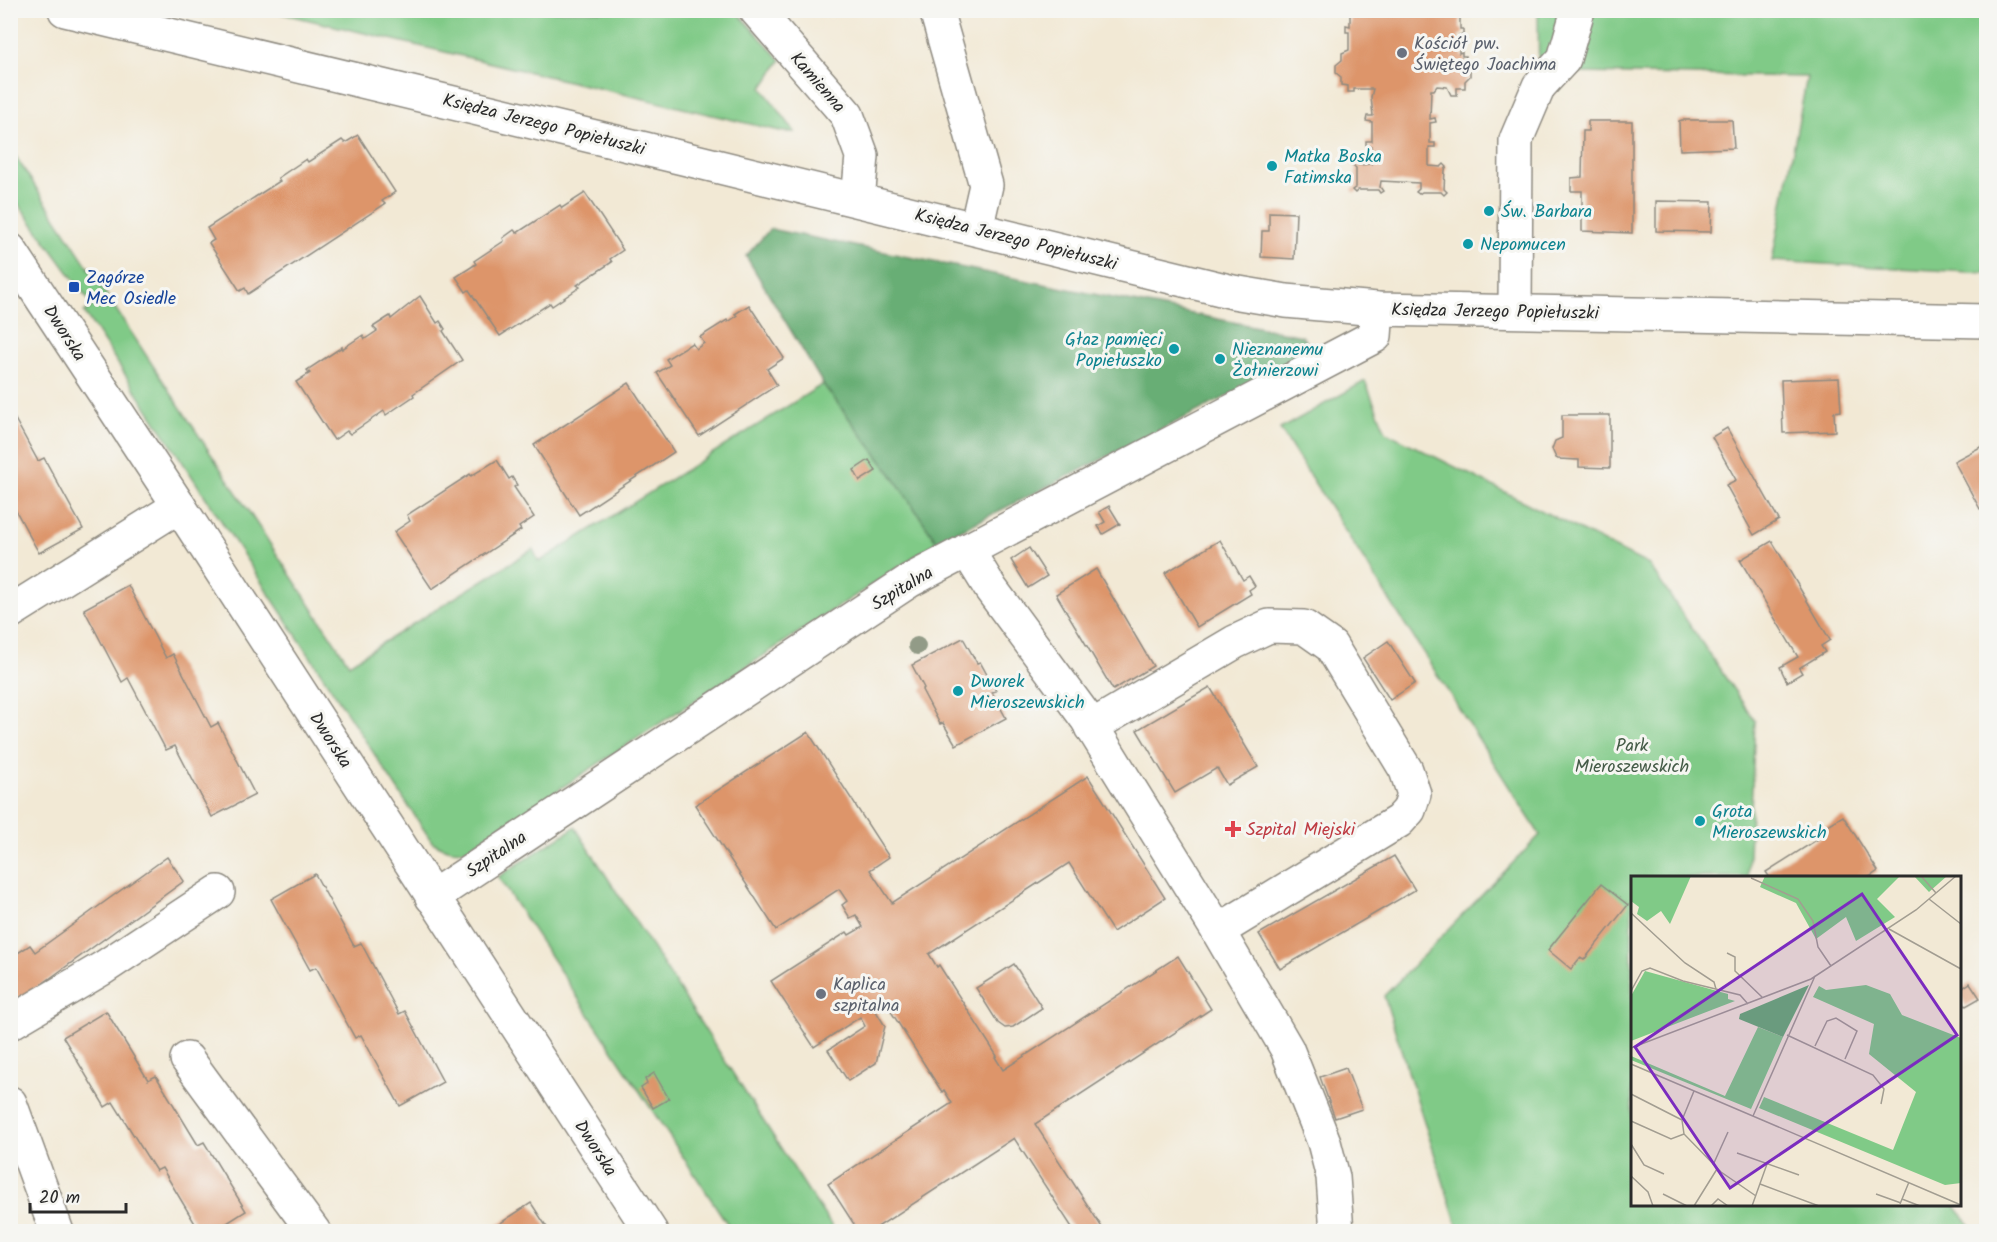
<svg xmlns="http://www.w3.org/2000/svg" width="1997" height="1242" font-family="Kalam,sans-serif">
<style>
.green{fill:#80ca87;stroke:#567a59;stroke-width:1.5}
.forest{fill:#68ae74;stroke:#4a6c50;stroke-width:1.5}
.building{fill:#dd956b}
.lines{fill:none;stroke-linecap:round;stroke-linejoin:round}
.minor-casing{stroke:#8e8a80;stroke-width:36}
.minor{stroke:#fff;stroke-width:33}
.tree{fill:#929b87}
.worship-dot{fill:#6b7280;stroke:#f6f6f2;stroke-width:2}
.culture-dot{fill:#0f9aa8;stroke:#f6f6f2;stroke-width:2}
.transit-dot{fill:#1a4fb4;stroke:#f6f6f2;stroke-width:2}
.health-dot{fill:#e0444e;stroke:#f6f6f2;stroke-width:2}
.labels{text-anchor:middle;stroke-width:6;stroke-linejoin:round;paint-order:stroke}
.worship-label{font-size:18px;fill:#5b616d;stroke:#f6f6f2;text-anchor:start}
.street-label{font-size:18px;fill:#2b2b2b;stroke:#f6f6f2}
.culture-label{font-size:18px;fill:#0d838f;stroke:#f6f6f2;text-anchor:start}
.transit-label{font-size:18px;fill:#164399;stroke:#f6f6f2;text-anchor:start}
.park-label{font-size:18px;fill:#445b47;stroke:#f6f6f2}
.health-label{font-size:18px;fill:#be3a42;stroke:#f6f6f2;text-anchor:start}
.inset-road{fill:none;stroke:#a29d91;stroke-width:1.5}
.view{fill:#7b2cbf;fill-opacity:0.15;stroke:#7b2cbf;stroke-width:3}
.inset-edge{fill:none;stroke:#2b2b2b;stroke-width:3}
</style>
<rect width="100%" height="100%" fill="#f6f6f2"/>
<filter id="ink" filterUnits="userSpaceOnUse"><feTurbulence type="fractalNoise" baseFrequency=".0167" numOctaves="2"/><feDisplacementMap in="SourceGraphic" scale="12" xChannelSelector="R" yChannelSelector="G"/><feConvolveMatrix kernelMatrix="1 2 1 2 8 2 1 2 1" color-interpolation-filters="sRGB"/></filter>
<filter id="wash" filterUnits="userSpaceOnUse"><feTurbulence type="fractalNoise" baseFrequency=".008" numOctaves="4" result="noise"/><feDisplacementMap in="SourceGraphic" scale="24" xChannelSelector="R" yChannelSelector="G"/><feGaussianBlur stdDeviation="1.35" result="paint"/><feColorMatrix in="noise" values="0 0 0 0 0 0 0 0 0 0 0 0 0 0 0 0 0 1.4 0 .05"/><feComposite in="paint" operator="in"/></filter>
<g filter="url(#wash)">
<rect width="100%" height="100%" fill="#f2e9d5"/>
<g class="green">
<path d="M 271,11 L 736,11 L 781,60 L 762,88 L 795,132 L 784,132 Z"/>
<path d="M 1538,11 L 1986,11 L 1986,273 L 1772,261 L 1807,77 L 1576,73 L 1539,86 Z"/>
<path d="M 10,148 L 349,664 L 533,549 L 539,562 L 823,384 L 890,472 L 937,542 L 468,849 C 454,853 445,849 432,842 L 84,312 L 93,306 L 11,194 Z"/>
<path d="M 1365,381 L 1386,432 L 1649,565 L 1755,721 L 1748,877 L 1632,878 L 1632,1204 L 1954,1205 L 1975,1231 L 1459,1231 L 1384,996 L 1540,835 L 1280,429 Z"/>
<path d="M 575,827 L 809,1192 L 835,1231 L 732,1231 L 498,877 Z"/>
</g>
<path class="forest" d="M 770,229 L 1302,336 L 1310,346 L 1308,356 L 937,542 L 890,472 L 823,384 L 746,256 Z"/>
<g id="blocks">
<g class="building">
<path d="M 1350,10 L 1460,10 L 1460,29 L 1463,29 L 1463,35 L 1459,35 L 1459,53 L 1462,52 L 1462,56 L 1466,56 L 1465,62 L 1470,69 L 1470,76 L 1465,81 L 1465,88 L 1457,88 L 1457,95 L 1451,95 L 1447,87 L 1437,86 L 1434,90 L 1431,90 L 1430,119 L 1435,118 L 1436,122 L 1430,123 L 1430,143 L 1435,143 L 1435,147 L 1429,147 L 1429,166 L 1441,167 L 1444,164 L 1447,167 L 1445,170 L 1444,189 L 1447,192 L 1444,195 L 1441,192 L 1422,192 L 1419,194 L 1416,192 L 1419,189 L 1419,183 L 1381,181 L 1380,187 L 1383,191 L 1380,193 L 1378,190 L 1358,190 L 1355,193 L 1352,190 L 1356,187 L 1356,168 L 1353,165 L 1355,162 L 1358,165 L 1371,164 L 1371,146 L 1366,145 L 1366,141 L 1372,141 L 1372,122 L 1366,121 L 1367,116 L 1373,116 L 1371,97 L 1373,89 L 1354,89 L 1354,92 L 1348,92 L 1348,86 L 1341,85 L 1341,77 L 1336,73 L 1336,65 L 1342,60 L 1342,53 L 1349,50 L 1349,32 L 1346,32 L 1346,25 L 1350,26 Z"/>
<path d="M 1682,120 L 1732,120 L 1734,148 L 1680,150 L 1679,121 Z"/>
<path d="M 1588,121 L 1632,121 L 1632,233 L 1582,231 L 1582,191 L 1571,191 L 1571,178 L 1582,177 L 1583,131 L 1588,131 Z"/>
<path d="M 358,135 L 395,192 L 382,201 L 385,204 L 248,294 L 245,288 L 240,291 L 209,243 L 214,240 L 207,228 L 280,181 L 278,178 L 306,159 L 308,162 L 342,140 L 345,143 Z"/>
<path d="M 585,193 L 623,250 L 610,259 L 612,262 L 577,285 L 580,287 L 552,306 L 550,303 L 500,336 L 469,290 L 466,292 L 456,277 L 476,264 L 474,261 L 504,241 L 503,238 L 514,230 L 517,233 L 560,205 L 562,208 Z"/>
<path d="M 1656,201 L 1712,202 L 1711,232 L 1656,231 Z"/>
<path d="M 1269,212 L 1296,213 L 1294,259 L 1261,257 L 1262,231 L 1269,231 Z"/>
<path d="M 420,296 L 437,323 L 440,321 L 445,329 L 443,331 L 462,360 L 413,394 L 414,396 L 386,415 L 384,411 L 350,434 L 347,431 L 334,440 L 296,382 L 310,373 L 307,370 L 342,347 L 342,349 L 363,335 L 365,339 L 377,331 L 373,327 L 390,316 L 391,319 Z"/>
<path d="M 749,305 L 784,358 L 767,369 L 777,385 L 699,436 L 657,373 L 670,365 L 666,359 L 692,343 L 696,349 L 704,343 L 700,337 L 727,320 L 728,322 L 737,316 L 735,314 Z"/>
<path d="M 1839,378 L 1841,411 L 1834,412 L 1835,431 L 1783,433 L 1781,380 Z"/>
<path d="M 629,383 L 674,452 L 579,515 L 534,445 Z"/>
<path d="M 10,410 L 38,461 L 44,458 L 83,529 L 39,553 L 10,500 Z"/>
<path d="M 1562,415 L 1610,415 L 1610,468 L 1579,467 L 1579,460 L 1558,459 L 1556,458 L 1552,449 L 1555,441 L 1562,438 Z"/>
<path d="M 1727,428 L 1779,520 L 1754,535 L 1726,485 L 1736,480 L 1712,437 Z"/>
<path d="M 1986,444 L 1986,505 L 1980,509 L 1954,461 Z"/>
<path d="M 497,460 L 509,479 L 512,477 L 517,485 L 514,487 L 534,517 L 519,527 L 521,530 L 432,589 L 394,532 L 410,521 L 407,515 L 470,474 L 471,476 Z"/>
<path d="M 869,460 L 876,471 L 860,481 L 854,470 Z"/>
<path d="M 1109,506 L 1120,524 L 1103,534 L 1098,526 L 1105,522 L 1099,512 Z"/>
<path d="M 1220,540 L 1243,580 L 1249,576 L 1255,586 L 1249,590 L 1251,594 L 1197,627 L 1165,573 Z"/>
<path d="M 1772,541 L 1830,640 L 1821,646 L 1825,652 L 1799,668 L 1802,673 L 1787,682 L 1780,667 L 1798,657 L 1740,560 Z"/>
<path d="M 1029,548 L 1047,576 L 1028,588 L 1011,560 Z"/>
<path d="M 1096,569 L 1153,666 L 1113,690 L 1056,594 Z"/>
<path d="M 128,585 L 166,658 L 173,654 L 211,727 L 218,723 L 255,795 L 212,817 L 175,746 L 166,750 L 128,678 L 122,682 L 84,609 Z"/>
<path d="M 963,638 L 977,663 L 980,662 L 996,691 L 992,692 L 1006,718 L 956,745 L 943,723 L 940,724 L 922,690 L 924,688 L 912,665 Z"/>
<path d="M 1388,641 L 1415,683 L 1390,700 L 1363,658 Z"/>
<path d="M 1210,687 L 1258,767 L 1227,785 L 1217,768 L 1175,793 L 1137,730 Z"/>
<path d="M 808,732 L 889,857 L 870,870 L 892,903 L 1088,776 L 1165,898 L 1113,932 L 1069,863 L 929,954 L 937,967 L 939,965 L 997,1056 L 995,1057 L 1003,1070 L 1178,956 L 1211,1009 L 1035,1124 L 1105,1232 L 1075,1232 L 1014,1138 L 870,1232 L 859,1232 L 828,1184 L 952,1103 L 944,1090 L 942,1092 L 885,1002 L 874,1008 L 885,1026 L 876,1063 L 848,1081 L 828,1050 L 865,1026 L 860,1017 L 814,1047 L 771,981 L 847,932 L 849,935 L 863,927 L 856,915 L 850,918 L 842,905 L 847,901 L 839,889 L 776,930 L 695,805 Z"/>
<path d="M 1843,816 L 1878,871 L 1868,878 L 1770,878 L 1766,872 L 1826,834 L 1823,828 Z"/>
<path d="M 1394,856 L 1415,890 L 1280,969 L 1259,934 Z"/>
<path d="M 167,857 L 184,881 L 20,1000 L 10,986 L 10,958 L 30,945 L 35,952 Z"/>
<path d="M 315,874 L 354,946 L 361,943 L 399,1014 L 405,1011 L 443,1082 L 400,1106 L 361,1035 L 355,1038 L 316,967 L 310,970 L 271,899 Z"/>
<path d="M 1601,884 L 1628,905 L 1584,960 L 1580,958 L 1571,969 L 1548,950 Z"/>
<path d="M 1014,964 L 1042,1008 L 1013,1027 L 1005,1028 L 998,1023 L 976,988 Z"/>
<path d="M 1970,983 L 1980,998 L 1966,1006 L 1960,995 L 1960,990 Z"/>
<path d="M 106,1011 L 148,1080 L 156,1076 L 198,1145 L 204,1142 L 246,1211 L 213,1232 L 200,1232 L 162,1168 L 156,1171 L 113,1102 L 105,1107 L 63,1037 Z"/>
<path d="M 1346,1068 L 1362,1109 L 1335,1118 L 1320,1077 Z"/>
<path d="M 654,1073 L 669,1099 L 653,1108 L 641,1088 L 647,1084 L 645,1079 Z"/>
<path d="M 531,1203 L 550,1232 L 491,1232 L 490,1230 Z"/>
</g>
</g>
</g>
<g filter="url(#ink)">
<use href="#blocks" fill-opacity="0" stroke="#8e8a80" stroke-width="1.5"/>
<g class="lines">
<defs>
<g id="minor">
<path d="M 65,10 L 687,159 L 1233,292 L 1286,301 L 1377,309 L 1986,321"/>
<path d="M 756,10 L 847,115 L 862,156 L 858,200"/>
<path d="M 936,10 L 986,185 L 976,229"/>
<path d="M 10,250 L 179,506 L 651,1232"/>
<path d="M 1515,310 L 1516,140 L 1539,86 L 1564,59 L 1578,10"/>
<path d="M 967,550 L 991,589 L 1087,719 L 1218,931 L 1287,1049 L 1324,1142 L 1333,1177 L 1337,1232"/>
<path d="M 10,612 L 179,506"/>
<path d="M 1091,727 L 1235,642 L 1269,626 L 1304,627 L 1331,646 L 1406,770 L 1414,794 L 1409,810 L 1399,821 L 1218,931"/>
<path d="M 432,897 L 909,581 L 1375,336 L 1377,309"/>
<path d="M 10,1023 L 103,968 L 218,892"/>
<path d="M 187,1059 L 314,1232"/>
<path d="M 10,1103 L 57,1232"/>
</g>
</defs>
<use href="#minor" class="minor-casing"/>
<use href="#minor" class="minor"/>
</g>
<circle class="tree" cx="917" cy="646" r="9"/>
</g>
<g class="worship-dot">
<circle cx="1402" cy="53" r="6"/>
<circle cx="821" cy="994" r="6"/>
</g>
<g class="culture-dot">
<circle cx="1272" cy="166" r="6"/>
<circle cx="1489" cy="211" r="6"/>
<circle cx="1468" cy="244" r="6"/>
<circle cx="1174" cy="349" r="6"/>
<circle cx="1220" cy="359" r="6"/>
<circle cx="958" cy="691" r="6"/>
<circle cx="1700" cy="821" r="6"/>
</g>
<rect class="transit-dot" x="68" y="281" width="12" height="12" rx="3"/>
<path class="health-dot" d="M1230 820h6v6h6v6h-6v6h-6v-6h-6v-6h6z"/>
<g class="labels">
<g class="worship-label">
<text x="1414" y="49">Kościół pw.<tspan x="1414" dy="21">Świętego Joachima</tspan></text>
<text x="833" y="990">Kaplica<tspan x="833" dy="21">szpitalna</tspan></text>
</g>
<g class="street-label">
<text transform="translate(818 82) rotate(49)" y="6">Kamienna</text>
<text transform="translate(544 124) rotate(14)" y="6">Księdza Jerzego Popiełuszki</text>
<text transform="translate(1016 239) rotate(14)" y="6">Księdza Jerzego Popiełuszki</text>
<text transform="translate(1495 311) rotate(1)" y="6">Księdza Jerzego Popiełuszki</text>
<text transform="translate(65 333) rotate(57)" y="6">Dworska</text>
<text transform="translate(902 588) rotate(-31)" y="6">Szpitalna</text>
<text transform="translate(331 740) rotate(57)" y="6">Dworska</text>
<text transform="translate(496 854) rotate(-34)" y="6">Szpitalna</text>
<text transform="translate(596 1148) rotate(57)" y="6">Dworska</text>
</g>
<g class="culture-label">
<text x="1284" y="162">Matka Boska<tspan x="1284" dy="21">Fatimska</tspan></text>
<text x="1501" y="217">Św. Barbara</text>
<text x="1480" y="250">Nepomucen</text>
<text x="1162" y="345" text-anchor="end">Głaz pamięci<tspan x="1162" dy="21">Popiełuszko</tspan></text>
<text x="1232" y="355">Nieznanemu<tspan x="1232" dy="21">Żołnierzowi</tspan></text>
<text x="970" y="687">Dworek<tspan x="970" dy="21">Mieroszewskich</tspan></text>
<text x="1712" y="817">Grota<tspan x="1712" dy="21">Mieroszewskich</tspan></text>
</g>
<g class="transit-label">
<text x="86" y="283">Zagórze<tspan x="86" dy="21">Mec Osiedle</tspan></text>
</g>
<g class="park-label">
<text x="1632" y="751">Park<tspan x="1632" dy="21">Mieroszewskich</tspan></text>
</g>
<g class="health-label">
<text x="1246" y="835">Szpital Miejski</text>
</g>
</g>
<g transform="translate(1631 876)">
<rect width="330" height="330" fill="#f2e9d5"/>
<path d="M 0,0 L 60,0 L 39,48 L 30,35 L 16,45 L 6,38 L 8,31 L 0,25 ZM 134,0 L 269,0 L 246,23 L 264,41 L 225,65 L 215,41 L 185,63 L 165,27 L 129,11 ZM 283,0 L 316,0 L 298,16 ZM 14,95 L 97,118 L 97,123 L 104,125 L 0,165 L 0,120 ZM 235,109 L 259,118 L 271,139 L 330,162 L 330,307 L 314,309 L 128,232 L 133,221 L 262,274 L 285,216 L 238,178 L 243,148 L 182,121 L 188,110 L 195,114 ZM 127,151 L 152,161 L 120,233 L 0,184 L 0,180 L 94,220 Z" fill="#80ca87"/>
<path d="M 178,109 L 152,161 L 108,143 L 109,138 Z" fill="#68ae74"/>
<path class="inset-road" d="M 290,0 L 305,17M 120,2 L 167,23 L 182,45 L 187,71 L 200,90M 298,23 L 330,48M 0,37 L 54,87 L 83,106 L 85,113M 258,53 L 330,93M 96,77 L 104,81 L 104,95 L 132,122M 0,115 L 11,95 L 19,92 L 52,105 L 109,119 L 117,128M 156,159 L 242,199 L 253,213 L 250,228M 184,170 L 196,145 L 205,142 L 226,155 L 214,183M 0,172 L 180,103 L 285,34 L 325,0M 0,188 L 330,329M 63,215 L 51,244 L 53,258 L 90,296 L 125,320M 0,218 L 51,244M 122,240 L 184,100M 0,245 L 40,263 L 53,258M 0,268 L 13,289 L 33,298M 106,277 L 168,299M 82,289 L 97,256M 0,300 L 17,316 L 22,330M 129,308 L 188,330M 32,318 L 56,330M 245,318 L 270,327M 271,323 L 289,330M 269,328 L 278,306M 63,330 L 86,293M 80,330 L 87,323 L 97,330M 121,330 L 136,288"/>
<path class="view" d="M 231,18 L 326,159 L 99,312 L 4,171 Z"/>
<rect width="330" height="330" class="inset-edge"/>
</g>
<rect width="1997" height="1242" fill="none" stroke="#f6f6f2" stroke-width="36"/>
<path d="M30 1203v9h96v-9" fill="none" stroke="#2b2b2b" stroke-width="3"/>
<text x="39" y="1203" font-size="18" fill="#2b2b2b" stroke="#f6f6f2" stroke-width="4.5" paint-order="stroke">20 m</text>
</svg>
